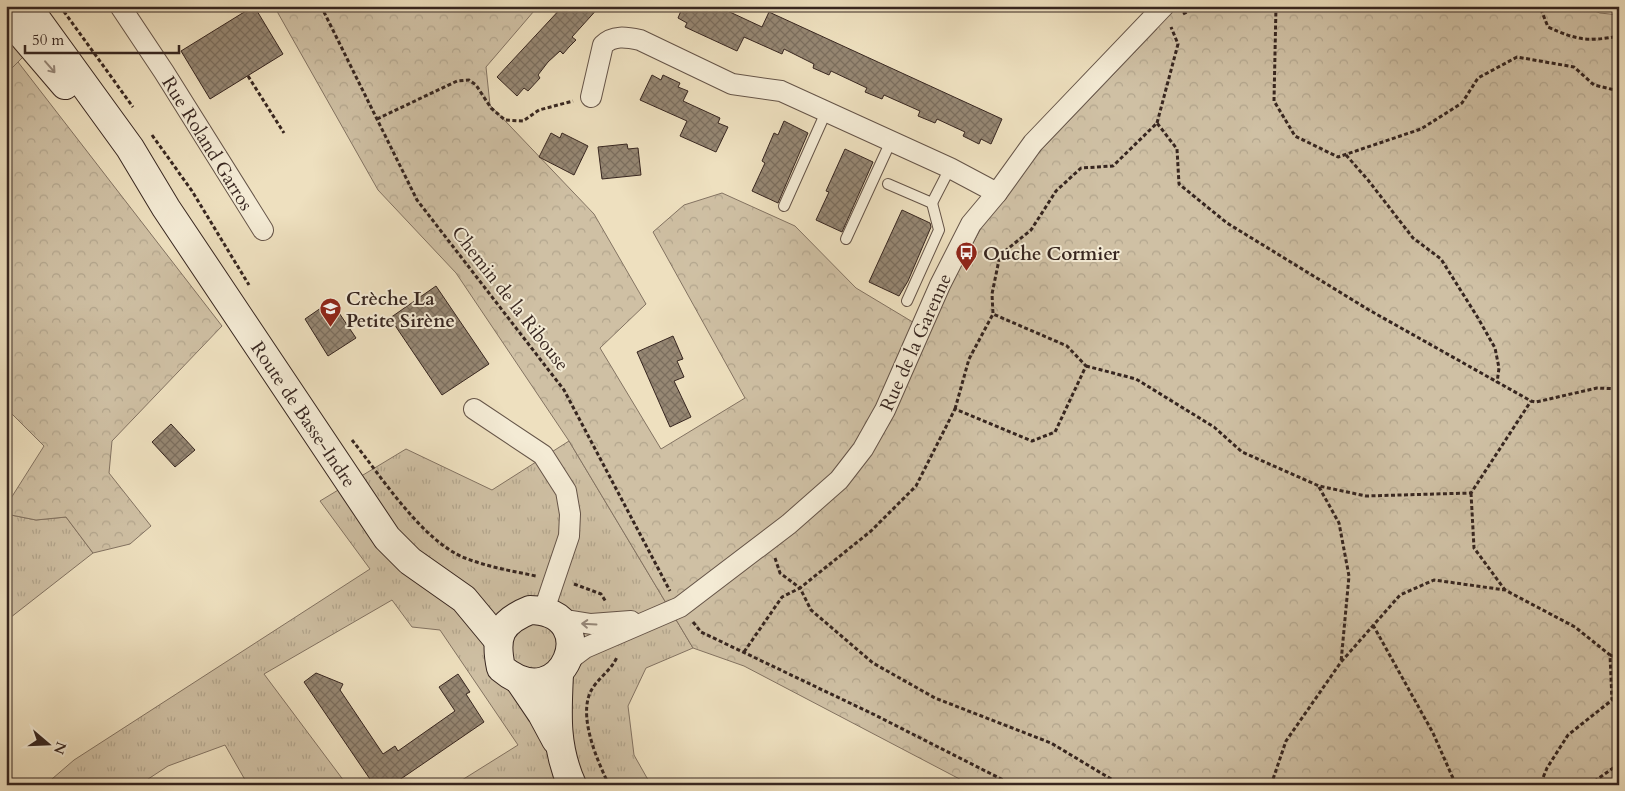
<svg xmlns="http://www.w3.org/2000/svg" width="1625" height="791" font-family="Cardo,serif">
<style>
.grass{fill:url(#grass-tufts);stroke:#837362}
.forest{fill:url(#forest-crowns);stroke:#837362}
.building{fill:url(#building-cross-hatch);stroke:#372620}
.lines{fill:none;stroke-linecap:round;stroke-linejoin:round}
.service-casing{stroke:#655448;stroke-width:12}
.minor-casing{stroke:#655448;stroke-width:22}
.secondary-casing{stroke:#372620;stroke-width:30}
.path{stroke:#372620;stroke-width:3;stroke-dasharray:4 2.5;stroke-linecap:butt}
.service{stroke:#f4ebd5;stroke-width:10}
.minor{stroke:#f4ebd5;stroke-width:20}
.secondary{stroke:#f4ebd5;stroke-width:28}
.oneway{stroke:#96887a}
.labels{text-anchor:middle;stroke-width:4;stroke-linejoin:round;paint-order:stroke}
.street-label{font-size:19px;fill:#372620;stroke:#f4ebd5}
.poi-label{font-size:19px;font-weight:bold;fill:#372620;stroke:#f4ebd5;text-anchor:start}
</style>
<defs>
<pattern id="grass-tufts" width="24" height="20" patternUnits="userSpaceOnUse" patternTransform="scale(1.25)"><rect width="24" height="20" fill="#cfc0a4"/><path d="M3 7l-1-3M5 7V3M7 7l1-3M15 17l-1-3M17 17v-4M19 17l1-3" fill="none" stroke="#b2a58d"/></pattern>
<pattern id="forest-crowns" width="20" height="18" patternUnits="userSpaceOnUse" patternTransform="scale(1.25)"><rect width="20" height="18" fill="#cfc0a4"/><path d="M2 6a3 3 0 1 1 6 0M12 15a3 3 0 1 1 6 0" fill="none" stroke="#b2a58d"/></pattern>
<pattern id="building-cross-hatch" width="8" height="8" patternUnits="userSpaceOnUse" patternTransform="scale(1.25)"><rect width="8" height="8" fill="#968773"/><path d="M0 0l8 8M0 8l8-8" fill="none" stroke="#7b6e5e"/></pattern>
</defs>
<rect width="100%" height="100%" fill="#eee0bf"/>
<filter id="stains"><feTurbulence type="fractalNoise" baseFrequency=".004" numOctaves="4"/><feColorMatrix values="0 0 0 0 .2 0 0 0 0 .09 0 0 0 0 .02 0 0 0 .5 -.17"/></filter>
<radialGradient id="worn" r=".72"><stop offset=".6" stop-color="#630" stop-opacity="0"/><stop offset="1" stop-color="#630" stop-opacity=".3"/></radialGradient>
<g class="grass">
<path d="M 6,37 L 23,57 L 6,74 Z"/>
<path d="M 569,441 L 693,648 L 646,668 L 628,706 L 634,755 L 651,785 L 454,785 L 518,745 L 440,630 L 412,627 L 392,600 L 264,674 L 347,785 L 248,785 L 225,745 L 168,766 L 139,785 L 45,785 L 74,760 L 370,569 L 320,501 L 406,449 L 492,490 Z"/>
<path d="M 6,514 L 36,520 L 66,517 L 93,553 L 6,621 Z"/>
</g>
<g class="forest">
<path d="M 274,6 L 531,6 L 534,11 L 486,67 L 490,105 L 594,214 L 646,304 L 600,348 L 661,449 L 745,398 L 653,232 L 684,205 L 722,193 L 795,226 L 856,288 L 926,330 L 1000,193 L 1157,29 L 1138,6 L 1581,6 L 1600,13 L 1619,15 L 1619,785 L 971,785 L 744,666 L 693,648 L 569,441 L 456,273 L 378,190 Z"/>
<path d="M 18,62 L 222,326 L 112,441 L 109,473 L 151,526 L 130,544 L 93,553 L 66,517 L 36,520 L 6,514 L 6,506 L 44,446 L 6,408 L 6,74 Z"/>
</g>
<g class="building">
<path d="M 254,6 L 283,54 L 210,99 L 181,51 Z"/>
<path d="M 563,6 L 600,6 L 572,37 L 576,40 L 569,47 L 563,54 L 560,51 L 548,62 L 538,75 L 540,78 L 528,91 L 524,88 L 517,96 L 497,77 Z"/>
<path d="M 683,6 L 717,6 L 762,27 L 769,12 L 1002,119 L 991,144 L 981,139 L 979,144 L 963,136 L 965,132 L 937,119 L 935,123 L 918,116 L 920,111 L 884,95 L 882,99 L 865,92 L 867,88 L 831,71 L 829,75 L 813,68 L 814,64 L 784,49 L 782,54 L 744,37 L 737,51 L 685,27 L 687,23 L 678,18 Z"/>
<path d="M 652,75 L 661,80 L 663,75 L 680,83 L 678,87 L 688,91 L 683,101 L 720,118 L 718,123 L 728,127 L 716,152 L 680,136 L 687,121 L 640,100 Z"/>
<path d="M 784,121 L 808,133 L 778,203 L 752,191 L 765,163 L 762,161 L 774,133 L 778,135 Z"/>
<path d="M 551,133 L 560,138 L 562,133 L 588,146 L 574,175 L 539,157 Z"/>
<path d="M 627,144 L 628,149 L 638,148 L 641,175 L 602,179 L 598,147 Z"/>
<path d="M 845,149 L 873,162 L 842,232 L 816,220 L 829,192 L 826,191 Z"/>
<path d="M 902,210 L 930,223 L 931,227 L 908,281 L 899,296 L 869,282 Z"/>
<path d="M 436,286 L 489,364 L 442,395 L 390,318 Z"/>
<path d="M 331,301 L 356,338 L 328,356 L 305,319 Z"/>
<path d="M 673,336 L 683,359 L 677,361 L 684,377 L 674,381 L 691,417 L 670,427 L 637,352 Z"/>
<path d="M 171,424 L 195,450 L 175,467 L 152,442 Z"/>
<path d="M 316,673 L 343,684 L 340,690 L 383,754 L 395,746 L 398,751 L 455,711 L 439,687 L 458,674 L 470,692 L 466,694 L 484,722 L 392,785 L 374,785 L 304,682 Z"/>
</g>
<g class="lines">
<defs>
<g id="service">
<path d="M 888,184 L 932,203 L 950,168"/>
<path d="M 784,206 L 826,112"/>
<path d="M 846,239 L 891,141"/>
<path d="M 907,301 L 939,230 L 932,203"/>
</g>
<g id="minor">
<path d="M 120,6 L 164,72 L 263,230"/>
<path d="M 591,97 L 603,45 C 613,35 626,37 640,40 L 732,84 L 781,91 L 950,168 L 997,193"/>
<path d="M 474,409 L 543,455 L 566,491 L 570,514 L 569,536 L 544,610"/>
<path d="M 560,619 L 591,624 L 631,621"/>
<path d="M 569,660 L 585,648 L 680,607 L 789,524 L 839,480 L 863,449 L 885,410 L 940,285 L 971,224 L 997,193 L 1033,143 L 1164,6"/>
</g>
<g id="secondary">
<path d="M 27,6 L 130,148 L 166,208 L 387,538 L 410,561 L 464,599 L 498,640"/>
<path d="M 6,16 L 65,85"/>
<path d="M 530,610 C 605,611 564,721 501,668 C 494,636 500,622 530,610 Z"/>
<path d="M 559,674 C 557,715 555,747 572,785"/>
<path d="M 519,680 L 542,714 L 556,740"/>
</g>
</defs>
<use href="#service" class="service-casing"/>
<use href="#minor" class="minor-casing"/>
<use href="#secondary" class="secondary-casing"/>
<g class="path">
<path d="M 60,6 L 133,107"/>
<path d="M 321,6 L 417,200 L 564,390 L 670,591"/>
<path d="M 1276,6 L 1274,101 L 1295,136 L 1338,157 L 1421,129 L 1462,103 L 1478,78 L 1517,57 L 1574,67 L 1594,85 L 1619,91"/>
<path d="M 1536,6 L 1540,7 L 1548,27 C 1577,40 1587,42 1619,36"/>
<path d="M 1183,14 L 1198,6"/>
<path d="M 248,76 L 284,133"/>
<path d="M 377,119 L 457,81 L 469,80 L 476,85 L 491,108 L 505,120 L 523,121 L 539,110 L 573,101"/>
<path d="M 1157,123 L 1178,44 L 1171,27"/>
<path d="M 152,135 L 192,191 L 249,285"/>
<path d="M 1346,155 L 1368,180 L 1413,238 L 1441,259 L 1478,318 L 1495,348 L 1499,368 L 1497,383"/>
<path d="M 1086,366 L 1136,379 L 1214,427 L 1242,452 L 1319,486 L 1366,496 L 1471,493 L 1531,401"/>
<path d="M 955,409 L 969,359 L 993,314"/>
<path d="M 352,440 C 381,476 422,541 465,558 C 488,567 512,571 536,576"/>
<path d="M 1319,487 L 1339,523 L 1349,576 L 1341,662"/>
<path d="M 1471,493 L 1474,548 L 1505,590"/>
<path d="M 775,558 L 780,573 L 800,588 L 871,531 L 916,486 L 955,409 L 1032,441 L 1055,432 L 1086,366 L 1067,346 L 993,314 L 992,294 L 1000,255 L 1031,230 L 1056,191 L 1081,168 L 1113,166 L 1157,123 L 1177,149 L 1179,184 L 1227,223 L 1369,310 L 1531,401 L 1536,402 L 1597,388 L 1619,389"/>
<path d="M 574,584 L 601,594 L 606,602"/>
<path d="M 693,622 L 701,632 L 875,715 L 1013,785"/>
<path d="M 1373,625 L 1433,733 L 1456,785"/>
<path d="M 744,652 L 782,597 L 800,588 L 811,610 L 873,663 L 935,698 L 1051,743 L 1121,785"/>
<path d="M 1610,655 L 1619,658"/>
<path d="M 609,785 C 597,760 575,711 594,686 C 602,675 611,670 617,657"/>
<path d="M 1271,785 L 1286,741 L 1341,662 L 1400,595 L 1434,580 L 1505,590 L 1575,627 L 1610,655 L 1612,700 L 1568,735 L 1547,768 L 1540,785"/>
<path d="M 1589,785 L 1619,764"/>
</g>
<use href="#service" class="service"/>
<use href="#minor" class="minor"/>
<use href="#secondary" class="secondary"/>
</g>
<defs><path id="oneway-shaft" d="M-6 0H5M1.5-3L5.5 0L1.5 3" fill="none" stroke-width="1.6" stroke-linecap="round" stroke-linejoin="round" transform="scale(1.25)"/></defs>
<g class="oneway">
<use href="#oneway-shaft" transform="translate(50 67) rotate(49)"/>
<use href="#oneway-shaft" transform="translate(589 624) rotate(-177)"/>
</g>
<defs>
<symbol id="bus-pin" viewBox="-11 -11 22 30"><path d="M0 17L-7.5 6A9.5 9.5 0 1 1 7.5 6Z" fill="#8f2418" stroke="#f4ebd5"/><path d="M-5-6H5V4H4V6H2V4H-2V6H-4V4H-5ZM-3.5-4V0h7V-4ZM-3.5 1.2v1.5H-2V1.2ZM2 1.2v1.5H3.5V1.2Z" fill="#fff"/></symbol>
<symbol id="school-pin" viewBox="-11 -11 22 30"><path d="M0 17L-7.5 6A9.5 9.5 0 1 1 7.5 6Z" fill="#8f2418" stroke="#f4ebd5"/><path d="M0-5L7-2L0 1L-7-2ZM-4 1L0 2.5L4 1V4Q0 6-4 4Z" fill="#fff"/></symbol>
</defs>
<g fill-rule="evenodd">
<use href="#bus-pin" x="954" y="240" width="25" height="34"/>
<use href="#school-pin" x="318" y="296" width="25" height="34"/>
</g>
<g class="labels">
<g class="street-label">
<text transform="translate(208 143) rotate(58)" y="7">Rue Roland Garros</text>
<text transform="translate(511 298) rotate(52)" y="7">Chemin de la Ribouse</text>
<text transform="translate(915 342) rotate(-66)" y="7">Rue de la Garenne</text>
<text transform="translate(304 414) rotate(56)" y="7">Route de Basse-Indre</text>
</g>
<g class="poi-label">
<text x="983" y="260">Ouche Cormier</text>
<text x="346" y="305">Crèche La<tspan x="346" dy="22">Petite Sirène</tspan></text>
</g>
</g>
<rect width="1625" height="791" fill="none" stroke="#eee0bf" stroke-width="25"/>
<rect x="8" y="8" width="1610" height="776" fill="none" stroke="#372620" stroke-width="2.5"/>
<rect x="12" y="12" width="1600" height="766" fill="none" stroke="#372620"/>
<g transform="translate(48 744) rotate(109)" stroke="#f4ebd5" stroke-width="4" paint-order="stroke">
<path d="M0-4L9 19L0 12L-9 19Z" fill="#372620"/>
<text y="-8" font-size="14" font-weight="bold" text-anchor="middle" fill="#372620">N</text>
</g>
<path d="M25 45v8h154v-8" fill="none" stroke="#372620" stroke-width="2.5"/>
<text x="32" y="45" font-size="15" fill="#372620" stroke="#f4ebd5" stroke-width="4" paint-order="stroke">50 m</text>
<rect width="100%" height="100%" filter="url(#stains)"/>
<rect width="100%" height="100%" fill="url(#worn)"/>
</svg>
